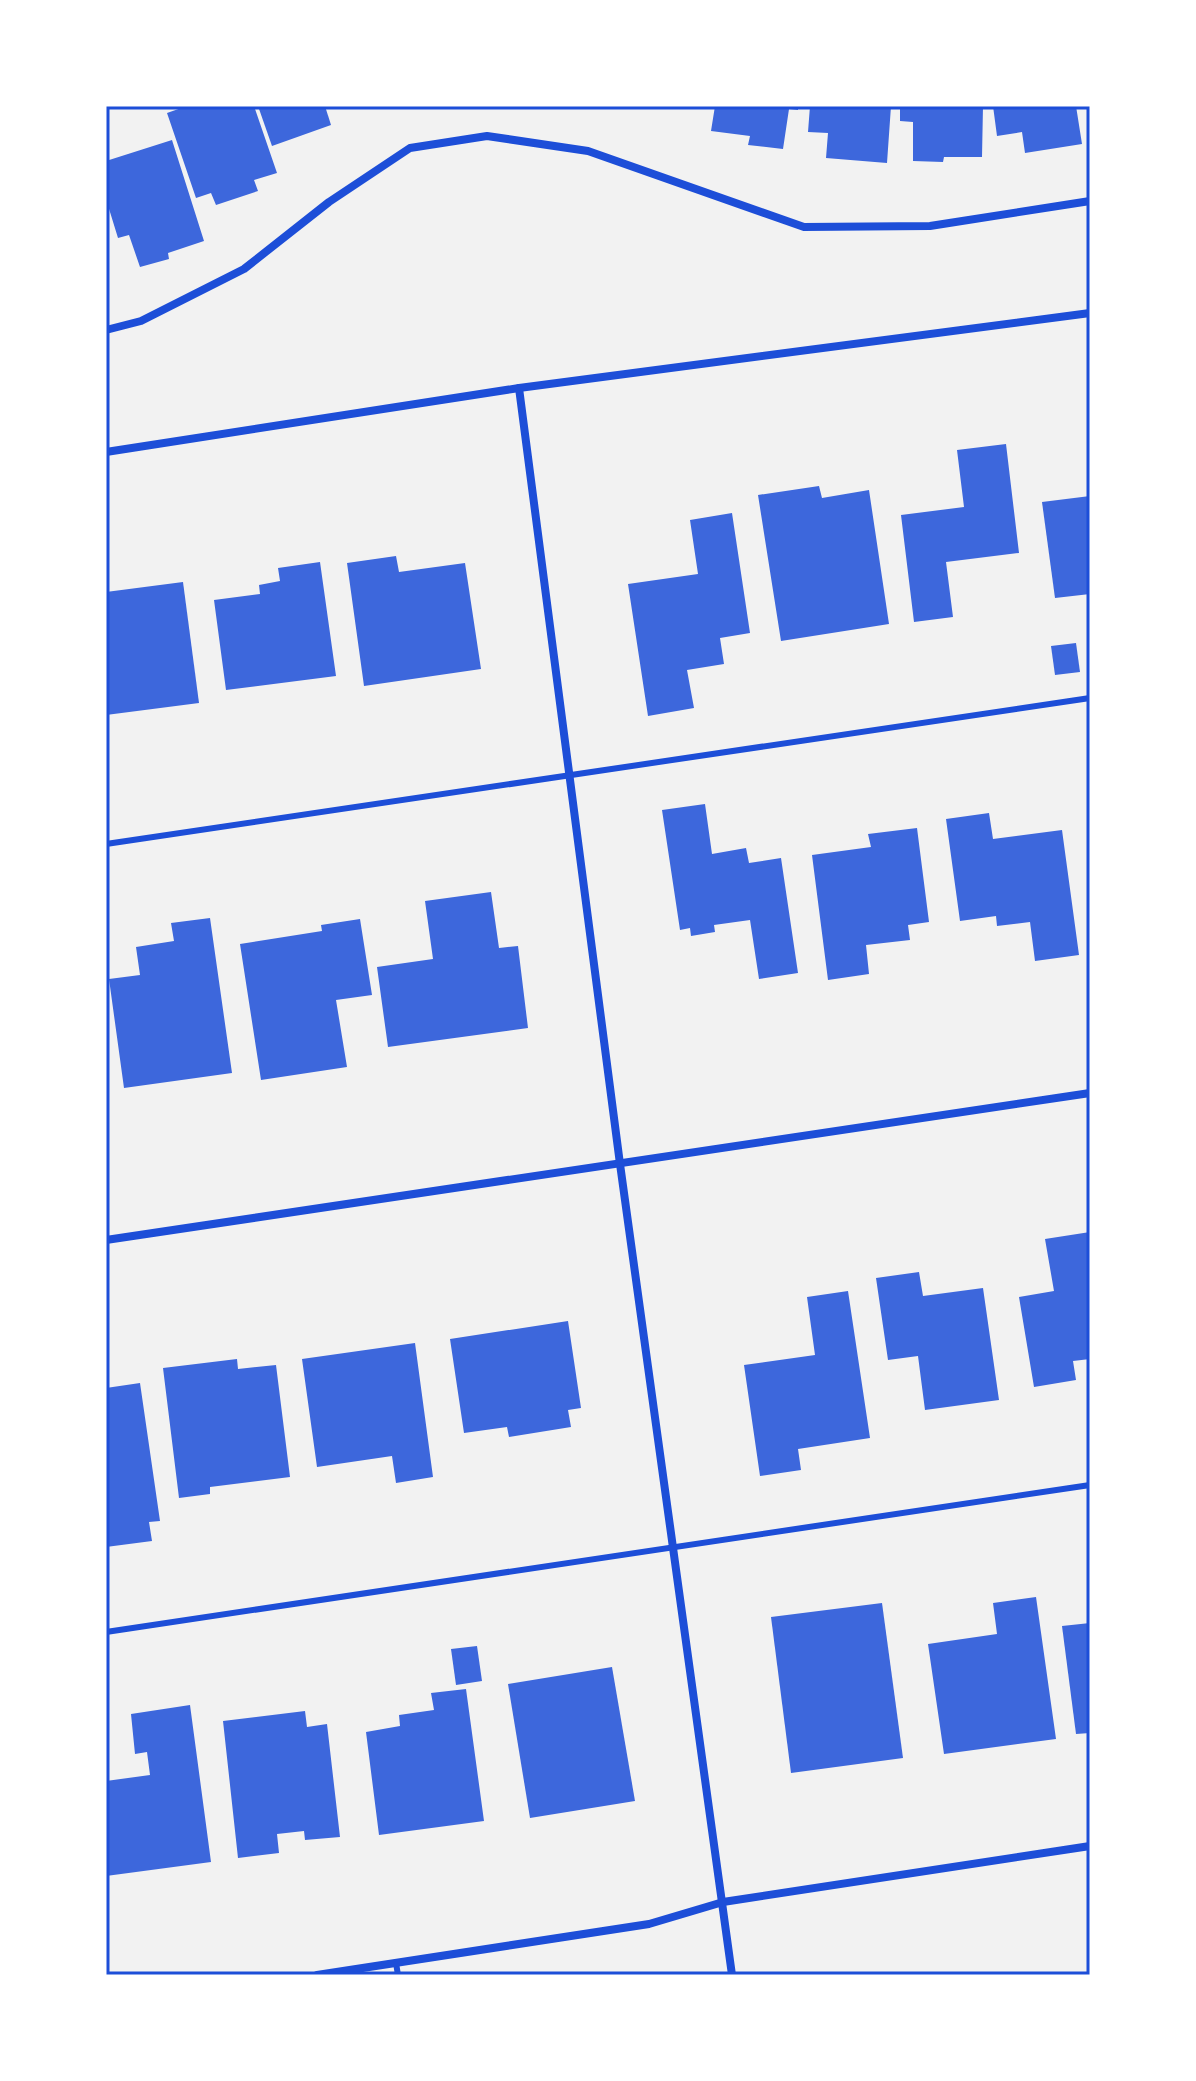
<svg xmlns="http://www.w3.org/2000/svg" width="1196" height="2081" font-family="Raleway,sans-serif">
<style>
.building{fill:#3d67dc}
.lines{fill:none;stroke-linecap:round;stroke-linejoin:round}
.service{stroke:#1d4ed8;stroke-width:6}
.minor{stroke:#1d4ed8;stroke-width:8}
.neatline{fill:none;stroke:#1d4ed8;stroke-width:3}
</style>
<rect width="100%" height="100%" fill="#f2f2f2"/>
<g class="building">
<path d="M 187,106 L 254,106 L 277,173 L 254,180 L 258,191 L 216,205 L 211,193 L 196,198 L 167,113 Z"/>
<path d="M 258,106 L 325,106 L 331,125 L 272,146 Z"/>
<path d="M 715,106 L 798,106 L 798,110 L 789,109 L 783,149 L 748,145 L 750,136 L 711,131 Z"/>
<path d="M 810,106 L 891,106 L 887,163 L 826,158 L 828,133 L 808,132 Z"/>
<path d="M 900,106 L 983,106 L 982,157 L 944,157 L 943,162 L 913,161 L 913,122 L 900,121 Z"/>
<path d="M 993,106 L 1076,106 L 1082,144 L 1025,153 L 1022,132 L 997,136 Z"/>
<path d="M 172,140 L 204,241 L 168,253 L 169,259 L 140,267 L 129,235 L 118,238 L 106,199 L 106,161 Z"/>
<path d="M 1006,444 L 1019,553 L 946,562 L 953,617 L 914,622 L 901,515 L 964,507 L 957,450 Z"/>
<path d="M 819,486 L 822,498 L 869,490 L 889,624 L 781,641 L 758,495 Z"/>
<path d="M 1090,496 L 1090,594 L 1055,598 L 1042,502 Z"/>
<path d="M 732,513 L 750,633 L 720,638 L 724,664 L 687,670 L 694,708 L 648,716 L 628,584 L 698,574 L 690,520 Z"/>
<path d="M 396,556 L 399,572 L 465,563 L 481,669 L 364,686 L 347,563 Z"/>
<path d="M 320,562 L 336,676 L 226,690 L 214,600 L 260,594 L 259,585 L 280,581 L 278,568 Z"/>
<path d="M 183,582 L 199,703 L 106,715 L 106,592 Z"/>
<path d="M 1076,643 L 1080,672 L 1055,675 L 1051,646 Z"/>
<path d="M 705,804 L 712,854 L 746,848 L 749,863 L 781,858 L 798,973 L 759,979 L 750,920 L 714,925 L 715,932 L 691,936 L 690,928 L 680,930 L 662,810 Z"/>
<path d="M 989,813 L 993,839 L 1062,830 L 1079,955 L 1035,961 L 1030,922 L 997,926 L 996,916 L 960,921 L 946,819 Z"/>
<path d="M 917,828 L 929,922 L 908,925 L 910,940 L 866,945 L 869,974 L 828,980 L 812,855 L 871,847 L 868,834 Z"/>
<path d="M 491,892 L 499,948 L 518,946 L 528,1028 L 388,1047 L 377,967 L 433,959 L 425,901 Z"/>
<path d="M 210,918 L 232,1073 L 124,1088 L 109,979 L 140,975 L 136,947 L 174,941 L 171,923 Z"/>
<path d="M 360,919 L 372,995 L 336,1000 L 347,1067 L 261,1080 L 240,944 L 322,931 L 321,925 Z"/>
<path d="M 1090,1232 L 1090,1359 L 1073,1361 L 1076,1380 L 1034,1387 L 1019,1297 L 1054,1291 L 1045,1239 Z"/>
<path d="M 919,1272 L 923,1296 L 983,1288 L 999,1400 L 925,1410 L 918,1356 L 888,1360 L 876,1278 Z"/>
<path d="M 848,1291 L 870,1438 L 798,1449 L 801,1470 L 760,1476 L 744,1365 L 815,1355 L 807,1297 Z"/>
<path d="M 568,1321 L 581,1408 L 568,1410 L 571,1427 L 509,1437 L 507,1427 L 464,1433 L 450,1339 Z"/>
<path d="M 415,1343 L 433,1477 L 396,1483 L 392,1456 L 317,1467 L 302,1359 Z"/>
<path d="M 237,1359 L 238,1369 L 276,1365 L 290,1477 L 210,1487 L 210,1494 L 179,1498 L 163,1368 Z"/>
<path d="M 140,1383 L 160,1521 L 149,1522 L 152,1541 L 106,1547 L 106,1388 Z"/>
<path d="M 1036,1597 L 1056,1739 L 944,1754 L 928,1644 L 997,1634 L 993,1603 Z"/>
<path d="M 882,1603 L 903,1758 L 791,1773 L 771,1617 Z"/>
<path d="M 1090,1623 L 1090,1733 L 1076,1734 L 1062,1626 Z"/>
<path d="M 477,1646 L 482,1681 L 456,1685 L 451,1649 Z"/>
<path d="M 612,1667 L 635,1801 L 530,1818 L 508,1684 Z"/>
<path d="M 466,1689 L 484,1821 L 379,1835 L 366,1732 L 400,1726 L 399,1715 L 434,1710 L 431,1693 Z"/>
<path d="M 190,1705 L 211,1862 L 106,1876 L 106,1781 L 150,1775 L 147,1752 L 135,1754 L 131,1714 Z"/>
<path d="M 305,1711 L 307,1727 L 327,1724 L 340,1837 L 305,1840 L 304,1831 L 277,1834 L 279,1853 L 238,1858 L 223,1721 Z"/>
</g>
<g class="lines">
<g class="service">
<path d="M 106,844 L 1090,698"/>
<path d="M 106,1632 L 1090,1485"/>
<path d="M 396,1963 L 398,1975"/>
</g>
<g class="minor">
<path d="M 106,330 L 141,321 L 244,269 L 329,202 L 410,148 L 487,136 L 588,151 L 804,227 L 930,226 L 1090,201"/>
<path d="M 519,388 L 620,1164 L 732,1975"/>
<path d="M 106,452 L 519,388 L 1090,313"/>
<path d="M 106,1240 L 1090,1093"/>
<path d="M 317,1975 L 649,1924 L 723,1902 L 1090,1846"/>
</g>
</g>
<rect width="1196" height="2081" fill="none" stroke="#ffffff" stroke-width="216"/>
<rect x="108" y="108" width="980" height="1865" class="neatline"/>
</svg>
